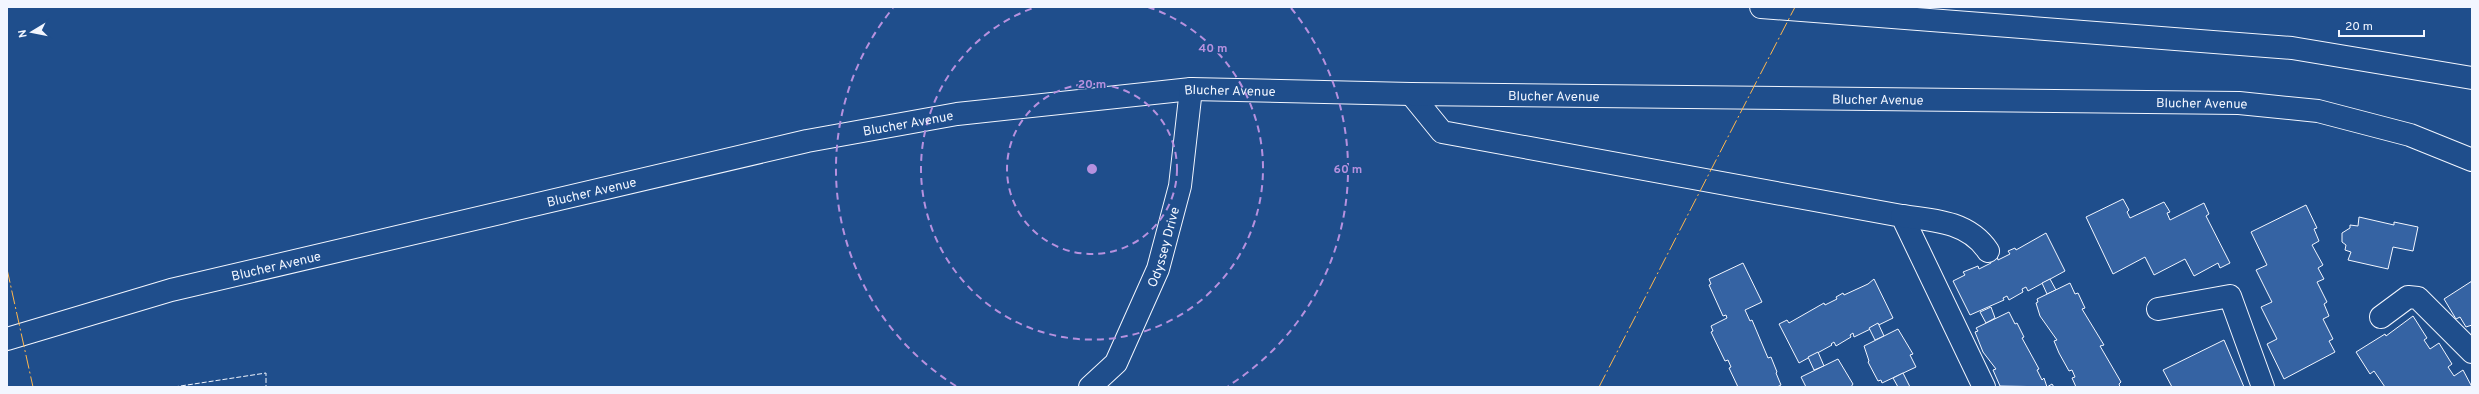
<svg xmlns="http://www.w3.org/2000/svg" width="2479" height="394" font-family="Overpass,sans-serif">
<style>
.building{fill:#3563a3;stroke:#f2f6ff}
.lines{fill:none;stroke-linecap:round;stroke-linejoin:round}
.minor-casing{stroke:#f2f6ff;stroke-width:24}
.highway-casing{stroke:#f2f6ff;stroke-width:24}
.minor{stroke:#1f4e8c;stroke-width:22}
.highway{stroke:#1f4e8c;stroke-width:22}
.fence{stroke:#f2f6ff;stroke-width:1;stroke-dasharray:5 2;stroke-linecap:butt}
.power{stroke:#ffb74d;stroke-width:1;stroke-dasharray:14 3 2 3;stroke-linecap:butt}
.ring{fill:none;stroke:#b691df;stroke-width:2;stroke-dasharray:7 5}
.labels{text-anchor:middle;stroke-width:3;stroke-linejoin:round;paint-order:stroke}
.street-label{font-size:13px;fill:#f2f6ff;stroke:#1f4e8c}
.centre{fill:#b691df;stroke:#1f4e8c;stroke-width:2}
.ring-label{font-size:12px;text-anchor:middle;font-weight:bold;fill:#b691df;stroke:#1f4e8c;stroke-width:3;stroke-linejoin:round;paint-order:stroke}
</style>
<rect width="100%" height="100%" fill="#1f4e8c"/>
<g class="building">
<path d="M 2123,199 L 2129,210 L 2127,212 L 2130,218 L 2164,202 L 2170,212 L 2167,213 L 2170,220 L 2204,203 L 2209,214 L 2206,216 L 2230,263 L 2220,268 L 2218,263 L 2194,276 L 2185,259 L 2154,275 L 2145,257 L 2113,274 L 2086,217 Z"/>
<path d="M 2306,205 L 2317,228 L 2314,229 L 2319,241 L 2312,245 L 2323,265 L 2318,268 L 2324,279 L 2317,282 L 2327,302 L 2324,304 L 2329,316 L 2323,319 L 2333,339 L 2329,341 L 2335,352 L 2284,379 L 2267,344 L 2277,339 L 2261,307 L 2272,302 L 2256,270 L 2267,265 L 2251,232 Z"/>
<path d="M 2359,217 L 2394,225 L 2394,222 L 2418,227 L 2413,251 L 2393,247 L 2388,269 L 2348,260 L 2351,252 L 2345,250 L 2346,245 L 2342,242 L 2342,233 L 2350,228 L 2350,225 L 2358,226 Z"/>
<path d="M 2046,233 L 2065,271 L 2028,291 L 2026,287 L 2022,289 L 2023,292 L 2009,300 L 2007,296 L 2003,298 L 2004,300 L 1970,315 L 1953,281 L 1965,275 L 1963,272 L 1978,266 L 1979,269 L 1991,263 L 1990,260 L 1997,256 L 1998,260 L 2010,254 L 2008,251 L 2015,248 L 2016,250 Z"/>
<path d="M 1743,263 L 1762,302 L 1745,310 L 1750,321 L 1752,320 L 1768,358 L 1771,357 L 1777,372 L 1776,373 L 1781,385 L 1777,387 L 1738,387 L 1729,368 L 1731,367 L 1728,360 L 1725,361 L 1711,332 L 1713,331 L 1711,326 L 1727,318 L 1726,315 L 1723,316 L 1709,285 L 1711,284 L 1709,279 Z"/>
<path d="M 1874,279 L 1893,318 L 1854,337 L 1853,333 L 1850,335 L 1851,337 L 1836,346 L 1834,342 L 1831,344 L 1832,345 L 1799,363 L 1779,324 L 1787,320 L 1789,323 L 1824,303 L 1825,305 L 1837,299 L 1836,297 L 1843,293 L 1844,295 L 1868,284 Z"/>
<path d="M 2050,279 L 2056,290 L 2047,294 L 2042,283 Z"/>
<path d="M 2472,281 L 2472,325 L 2466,327 L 2460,317 L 2456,319 L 2444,299 Z"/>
<path d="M 2070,283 L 2075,294 L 2078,293 L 2085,308 L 2082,309 L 2104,345 L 2100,346 L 2121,382 L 2119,384 L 2120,387 L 2076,387 L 2072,378 L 2075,377 L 2072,370 L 2069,371 L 2059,353 L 2054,341 L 2057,340 L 2040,316 L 2036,303 L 2038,302 L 2037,299 Z"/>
<path d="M 1991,307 L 1995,318 L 1986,323 L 1980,312 Z"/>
<path d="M 2009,312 L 2015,324 L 2017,323 L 2024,337 L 2022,338 L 2039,369 L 2037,370 L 2042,380 L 2044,378 L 2047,387 L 2052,384 L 2054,387 L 2000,386 L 1993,370 L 1996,369 L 1983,352 L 1975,332 L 1978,331 L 1976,328 Z"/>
<path d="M 2413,316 L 2427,338 L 2424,340 L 2430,349 L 2439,343 L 2452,364 L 2448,367 L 2454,376 L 2463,370 L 2472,387 L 2385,387 L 2374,371 L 2370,374 L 2356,352 L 2385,334 L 2386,336 Z"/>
<path d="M 1878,323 L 1884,336 L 1875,340 L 1869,328 Z"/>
<path d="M 1898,329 L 1913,354 L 1910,355 L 1916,367 L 1882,383 L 1881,380 L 1878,381 L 1868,362 L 1869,361 L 1864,346 Z"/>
<path d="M 2224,340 L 2244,387 L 2172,387 L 2163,370 Z"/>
<path d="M 1818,352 L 1824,366 L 1814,370 L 1808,357 Z"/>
<path d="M 1838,359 L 1853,384 L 1851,387 L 1806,387 L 1801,377 Z"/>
<path d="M 1903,373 L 1910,387 L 1898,387 L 1893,378 Z"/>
</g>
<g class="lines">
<defs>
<g id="minor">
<path d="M 1411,94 L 1442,132 L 1902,216 L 1984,387"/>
<path d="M 1902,216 C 1935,220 1969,222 1988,251"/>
<path d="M 2158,309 L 2230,296 L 2263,387"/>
<path d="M 2381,317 L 2408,297 L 2418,298 L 2472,352"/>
<path id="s1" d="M 7,339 L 171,290 L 807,141 L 957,114 L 1191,89 L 1411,94 L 2239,103 L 2318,111 L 2410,135 L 2472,160"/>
<path id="s2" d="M 1090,387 L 1116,363 L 1158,269 L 1180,186 L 1191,89"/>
</g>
<path id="highway" d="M 1761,7 L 2292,48 L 2472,78"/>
</defs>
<use href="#minor" class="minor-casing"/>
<use href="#highway" class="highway-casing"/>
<use href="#minor" class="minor"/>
<use href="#highway" class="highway"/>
<path class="fence" d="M 174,387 L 266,373 L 266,387"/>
<g class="power">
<path d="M 7,269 L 33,387"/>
<path d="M 1599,387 L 1795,7"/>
</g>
</g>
<g class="ring">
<circle cx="1092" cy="169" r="85"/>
<path d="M1148 7A171 171 0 1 1 1036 7"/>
<path d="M956 386A256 256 0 0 1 893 8M1291 8A256 256 0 0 1 1228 386"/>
</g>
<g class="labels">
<g class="street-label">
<text dy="5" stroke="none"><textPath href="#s1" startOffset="1251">Blucher Avenue</textPath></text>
<text dy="5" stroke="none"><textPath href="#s1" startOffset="1575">Blucher Avenue</textPath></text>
<text dy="5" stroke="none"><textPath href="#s1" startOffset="1899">Blucher Avenue</textPath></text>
<text dy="5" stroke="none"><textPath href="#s1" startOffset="2223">Blucher Avenue</textPath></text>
<text dy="5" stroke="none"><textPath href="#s1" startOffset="927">Blucher Avenue</textPath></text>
<text dy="5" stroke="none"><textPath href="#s1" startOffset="603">Blucher Avenue</textPath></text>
<text dy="5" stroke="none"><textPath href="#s2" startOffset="161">Odyssey Drive</textPath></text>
<text dy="5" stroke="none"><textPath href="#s1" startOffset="279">Blucher Avenue</textPath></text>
</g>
</g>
<circle cx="1092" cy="169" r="6" class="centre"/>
<g class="ring-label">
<text x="1213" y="52">40 m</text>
<text x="1092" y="88">20 m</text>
<text x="1348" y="173">60 m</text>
</g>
<rect width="2479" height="394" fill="none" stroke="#f2f6ff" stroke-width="16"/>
<g transform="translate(32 32) rotate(260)" stroke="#1f4e8c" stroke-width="3" paint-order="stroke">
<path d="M0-3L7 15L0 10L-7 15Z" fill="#f2f6ff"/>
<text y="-6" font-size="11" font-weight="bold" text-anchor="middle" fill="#f2f6ff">N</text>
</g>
<path d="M2339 30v6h85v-6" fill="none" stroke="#f2f6ff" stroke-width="2"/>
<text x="2345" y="30" font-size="12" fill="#f2f6ff" stroke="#1f4e8c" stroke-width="3" paint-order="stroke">20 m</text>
</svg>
